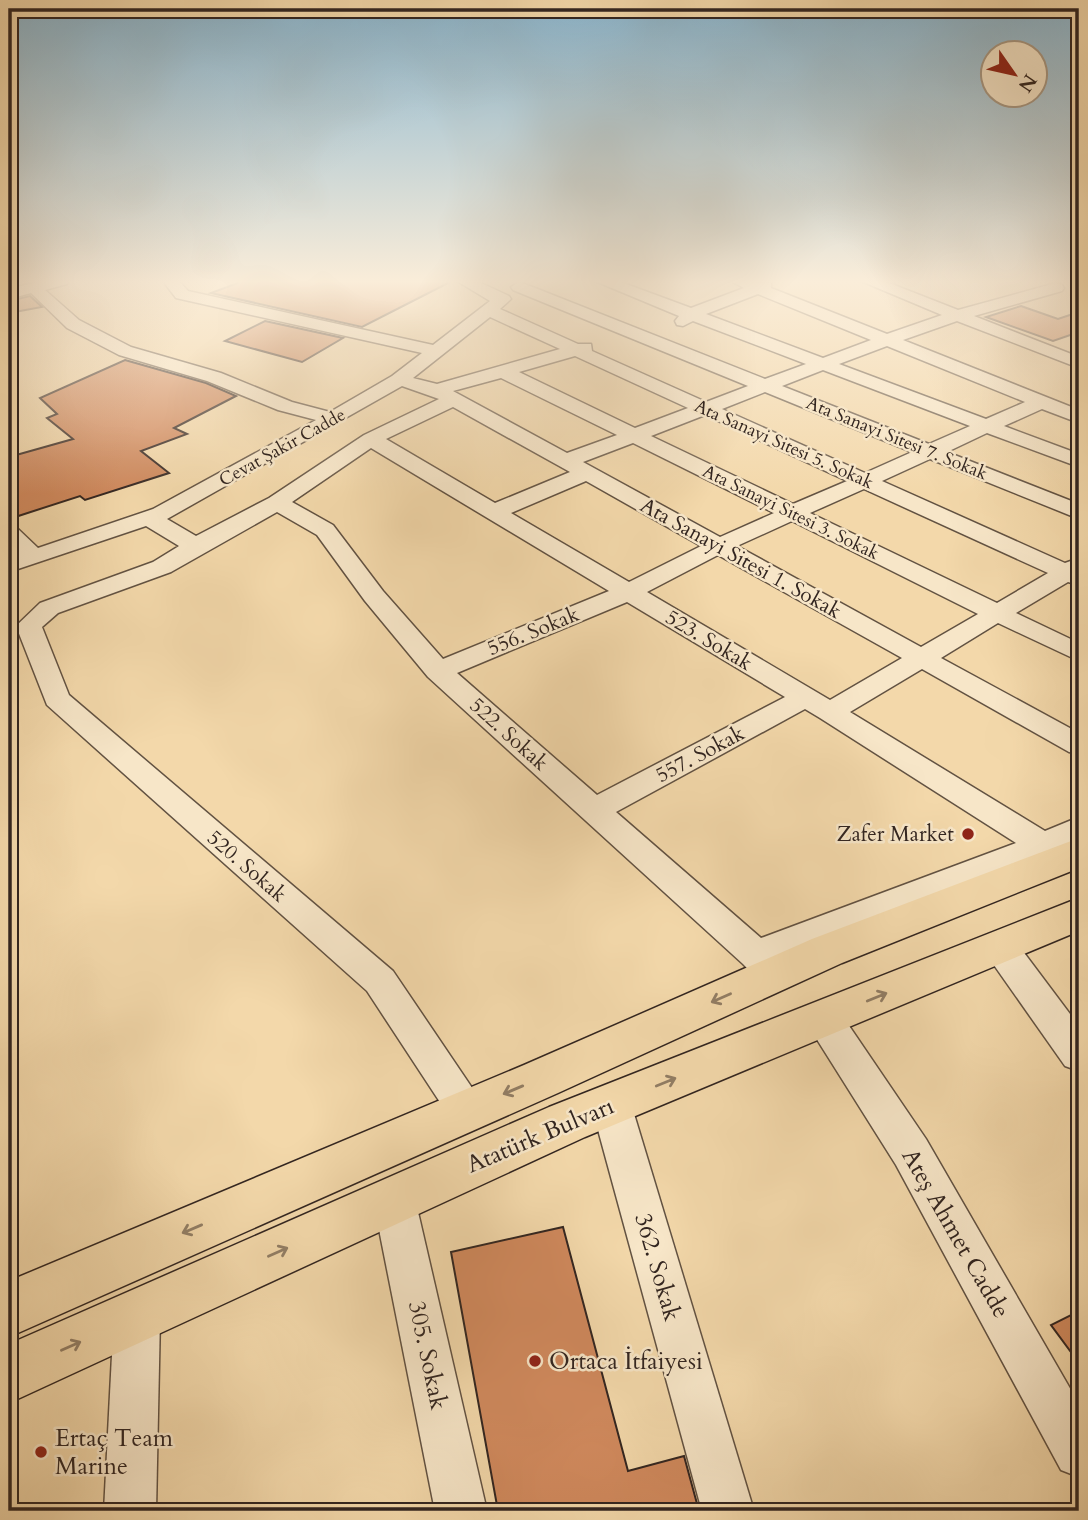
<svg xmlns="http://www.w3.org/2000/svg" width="1088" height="1520" font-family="Cardo,serif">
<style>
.building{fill:#d0895d;stroke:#322520;stroke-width:2}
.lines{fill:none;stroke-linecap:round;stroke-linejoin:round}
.minor-casing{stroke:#625242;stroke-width:3}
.major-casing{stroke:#322520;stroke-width:3}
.minor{fill:#f7e6c8;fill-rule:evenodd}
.major{fill:#f3d8aa;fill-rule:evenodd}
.oneway{stroke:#927e65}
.poi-dot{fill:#8f2418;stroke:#f7e6c8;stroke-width:2.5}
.labels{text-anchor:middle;stroke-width:5;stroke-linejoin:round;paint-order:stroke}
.far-street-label{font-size:18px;fill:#322520;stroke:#f7e6c8}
.street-label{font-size:21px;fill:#322520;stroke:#f7e6c8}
.poi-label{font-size:21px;fill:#322520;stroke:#f7e6c8;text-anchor:end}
.near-street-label{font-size:24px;fill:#322520;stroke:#f7e6c8}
.near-poi-label{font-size:24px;fill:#322520;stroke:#f7e6c8;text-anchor:start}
</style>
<rect width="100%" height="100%" fill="#f3d8aa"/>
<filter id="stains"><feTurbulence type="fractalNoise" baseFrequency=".00286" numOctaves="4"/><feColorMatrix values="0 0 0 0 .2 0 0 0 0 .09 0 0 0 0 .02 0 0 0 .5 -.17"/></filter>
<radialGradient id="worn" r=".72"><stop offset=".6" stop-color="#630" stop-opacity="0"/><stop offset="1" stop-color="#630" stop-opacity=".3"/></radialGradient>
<g class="building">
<path d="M 243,281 L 452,281 L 362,327 L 211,293 Z"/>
<path d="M 30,296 L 42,307 L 9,313 L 9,301 Z"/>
<path d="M 1021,306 L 1058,319 L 1079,312 L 1079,332 L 1053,341 L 986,317 Z"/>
<path d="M 265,321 L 343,338 L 302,362 L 225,341 Z"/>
<path d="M 125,360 L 206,383 L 236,396 L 174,428 L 187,434 L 141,451 L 169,473 L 85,500 L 80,496 L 9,519 L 9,457 L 73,439 L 47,418 L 57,414 L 40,398 Z"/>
<path d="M 563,1227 L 628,1471 L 684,1456 L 699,1511 L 498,1511 L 451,1252 Z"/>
<path d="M 1079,1311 L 1079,1363 L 1051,1325 Z"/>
</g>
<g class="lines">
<defs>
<g id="minor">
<path d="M 41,281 L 69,281 L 67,284 L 45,290 L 79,320 L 131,347 L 221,373 L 292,402 L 330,412 L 392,376 L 422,353 L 176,298 L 163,281 L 179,281 L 188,291 L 433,345 L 490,301 L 457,281 L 477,281 L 509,296 L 511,299 L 500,309 L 578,344 L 591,344 L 592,351 L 706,402 L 748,386 L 513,290 L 511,287 L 519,282 L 525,284 L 765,379 L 806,364 L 693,321 L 683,326 L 677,325 L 675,321 L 679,316 L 595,281 L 618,281 L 691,308 L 744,288 L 731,281 L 771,283 L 771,288 L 887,334 L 942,315 L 861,281 L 884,281 L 958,310 L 1056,283 L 1062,285 L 1064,288 L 1062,291 L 974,316 L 1079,357 L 1079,368 L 957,321 L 903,340 L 1079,410 L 1079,423 L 1042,409 L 1004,426 L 1079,454 L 1079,467 L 987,433 L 947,452 L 1079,504 L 1079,519 L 930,459 L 882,481 L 1065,563 L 1079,558 L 1079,585 L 1068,582 L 1016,613 L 1079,643 L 1079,661 L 998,623 L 941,658 L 1079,733 L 1079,754 L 1069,752 L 922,669 L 850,712 L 1045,831 L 1079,817 L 1079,841 L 1070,846 L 1077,850 L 1079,862 L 1077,866 L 1065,870 L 1041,858 L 782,958 L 793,974 L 788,984 C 766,991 758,979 743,964 L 428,677 L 365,601 L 317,535 L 277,512 L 171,572 L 58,613 L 42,627 L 69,695 L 393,971 L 487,1110 L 481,1122 L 467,1127 L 453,1122 L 367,991 L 47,705 L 16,626 L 40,603 L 153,562 L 179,546 L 146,526 L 9,572 L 9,557 L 18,554 L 9,546 L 9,526 L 17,528 L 38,548 L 153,509 L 316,420 L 278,410 L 207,381 L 119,355 L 67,328 L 31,293 L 9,299 L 9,289 ZM 758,294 L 871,340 L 823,358 L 706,314 ZM 490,317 L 560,349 L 437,384 L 413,378 ZM 887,346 L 1025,402 L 986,419 L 839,364 ZM 575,356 L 688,408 L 635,428 L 519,372 ZM 823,370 L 970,426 L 929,444 L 782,386 ZM 501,378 L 617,435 L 567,453 L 453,391 ZM 402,386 L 439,399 L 364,435 L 269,498 L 196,536 L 167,519 ZM 765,392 L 912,452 L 865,473 L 722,409 ZM 453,407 L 570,472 L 495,503 L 386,439 ZM 705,415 L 847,481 L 793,504 L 651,436 ZM 633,443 L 774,513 L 720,537 L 583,462 ZM 371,448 L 609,591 L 443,659 L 383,591 L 333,525 L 292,502 ZM 586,481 L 701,546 L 629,582 L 511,513 ZM 864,489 L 1048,573 L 997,603 L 810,513 ZM 792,521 L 978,614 L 921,647 L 737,546 ZM 718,555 L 902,658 L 830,700 L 647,592 ZM 627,602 L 785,697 L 597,795 L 457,673 ZM 805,709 L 820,718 L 1016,843 L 761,938 L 616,812 Z"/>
<path d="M 1001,935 L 1013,938 L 1079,1026 L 1079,1071 L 1065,1066 L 989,958 L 983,948 L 989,938 Z"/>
<path d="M 824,1004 L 837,1008 L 926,1139 L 1079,1404 L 1079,1477 L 1061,1470 L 896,1165 L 811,1030 L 805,1019 L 811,1008 Z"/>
<path d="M 611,1087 L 625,1092 L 631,1104 L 754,1511 L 702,1511 L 591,1104 L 597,1092 Z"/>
<path d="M 394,1179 L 409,1185 L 415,1199 L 487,1511 L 435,1511 L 373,1199 L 379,1185 Z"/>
<path d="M 137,1293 L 153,1300 L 160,1316 L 156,1511 L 104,1511 L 114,1316 L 121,1300 Z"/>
</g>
<g id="major">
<path d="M 1079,838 L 1079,868 L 842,963 L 558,1093 L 9,1337 L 9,1281 L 524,1065 L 812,939 Z"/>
<path d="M 1079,898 L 1079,931 L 585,1137 L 9,1403 L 9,1344 L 549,1107 Z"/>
</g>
</defs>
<use href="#minor" class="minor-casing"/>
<use href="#major" class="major-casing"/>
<use href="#minor" class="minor"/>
<use href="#major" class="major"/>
</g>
<defs><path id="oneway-shaft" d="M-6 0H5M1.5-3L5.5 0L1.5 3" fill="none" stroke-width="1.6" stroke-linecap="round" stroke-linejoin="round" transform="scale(1.75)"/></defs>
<g class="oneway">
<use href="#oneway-shaft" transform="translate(877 997) rotate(-22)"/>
<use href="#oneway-shaft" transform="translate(721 998) rotate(156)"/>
<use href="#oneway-shaft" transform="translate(666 1082) rotate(-22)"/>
<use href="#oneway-shaft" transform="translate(513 1090) rotate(157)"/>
<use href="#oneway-shaft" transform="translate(192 1229) rotate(157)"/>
<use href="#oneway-shaft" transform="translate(278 1252) rotate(-24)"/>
<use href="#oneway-shaft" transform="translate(71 1346) rotate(-24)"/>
</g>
<linearGradient id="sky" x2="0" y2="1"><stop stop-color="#89b6d0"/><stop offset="0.57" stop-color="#faedd9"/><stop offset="1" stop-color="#faedd9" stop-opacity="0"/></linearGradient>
<rect width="1088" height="494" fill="url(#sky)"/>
<g class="poi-dot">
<circle cx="968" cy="834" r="7"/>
<circle cx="535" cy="1361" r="7"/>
<circle cx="41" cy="1452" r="7"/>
</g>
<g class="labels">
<g class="far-street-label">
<text transform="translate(897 438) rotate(22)" y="6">Ata Sanayi Sitesi 7. Sokak</text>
<text transform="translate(784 444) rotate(24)" y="6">Ata Sanayi Sitesi 5. Sokak</text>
<text transform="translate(282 447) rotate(-29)" y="6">Cevat Şakir Cadde</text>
<text transform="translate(791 512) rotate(26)" y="6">Ata Sanayi Sitesi 3. Sokak</text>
</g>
<g class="street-label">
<text transform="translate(741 558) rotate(29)" y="7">Ata Sanayi Sitesi 1. Sokak</text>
<text transform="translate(533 631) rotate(-22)" y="7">556. Sokak</text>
<text transform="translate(709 640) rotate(31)" y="7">523. Sokak</text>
<text transform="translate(509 734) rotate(42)" y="7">522. Sokak</text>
<text transform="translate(700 754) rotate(-28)" y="7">557. Sokak</text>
<text transform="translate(247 866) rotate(41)" y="7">520. Sokak</text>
</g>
<g class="poi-label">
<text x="954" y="841">Zafer Market</text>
</g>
<g class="near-street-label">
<text transform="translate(540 1135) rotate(-23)" y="8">Atatürk Bulvarı</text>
<text transform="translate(956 1233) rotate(60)" y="8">Ateş Ahmet Cadde</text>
<text transform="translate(658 1267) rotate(74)" y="8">362. Sokak</text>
<text transform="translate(428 1355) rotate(78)" y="8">305. Sokak</text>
</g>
<g class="near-poi-label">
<text x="549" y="1369">Ortaca İtfaiyesi</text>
<text x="55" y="1446">Ertaç Team<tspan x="55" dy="28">Marine</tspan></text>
</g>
</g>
<rect width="1088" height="1520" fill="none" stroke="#f3d8aa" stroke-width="35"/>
<rect x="10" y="10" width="1067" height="1499" fill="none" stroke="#322520" stroke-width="3.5"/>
<rect x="18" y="18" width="1053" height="1485" fill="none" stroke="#322520" stroke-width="2"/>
<g transform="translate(1014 74) rotate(124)"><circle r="33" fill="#f7e6c8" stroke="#a89985" stroke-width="2"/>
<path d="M0-5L12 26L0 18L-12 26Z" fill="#8f2418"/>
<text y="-10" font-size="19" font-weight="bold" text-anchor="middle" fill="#322520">N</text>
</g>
<rect width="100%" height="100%" filter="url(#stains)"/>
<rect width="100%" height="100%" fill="url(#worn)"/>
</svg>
